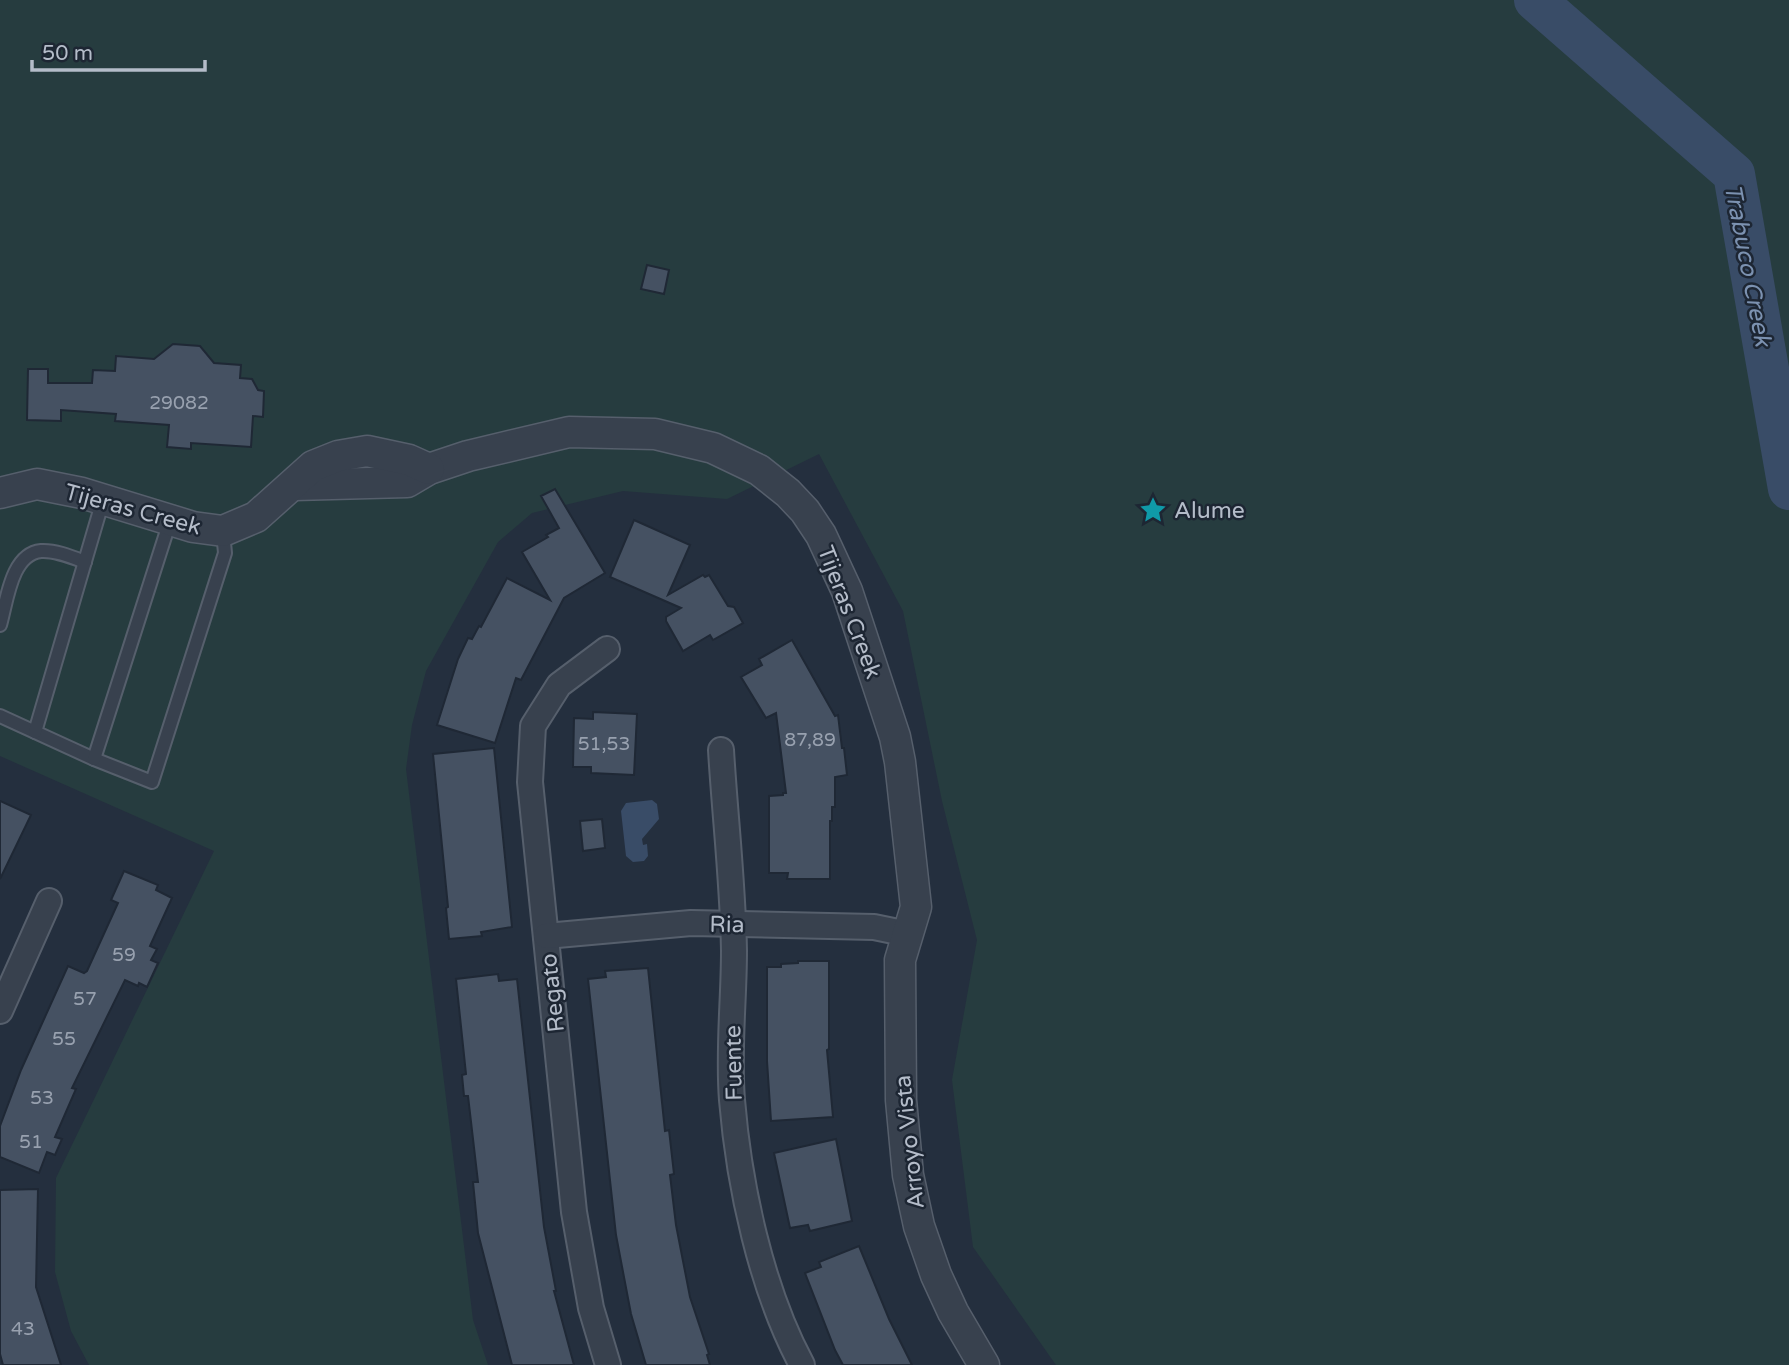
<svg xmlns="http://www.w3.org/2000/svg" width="1789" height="1365" font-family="'Varela Round',sans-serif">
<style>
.green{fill:#263c3f}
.water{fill:#394c67}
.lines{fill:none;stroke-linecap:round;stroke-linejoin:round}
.river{stroke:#394c67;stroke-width:42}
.building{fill:#455162;stroke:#1f2835;stroke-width:2}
.service-casing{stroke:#565f6c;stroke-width:16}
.minor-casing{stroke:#565f6c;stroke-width:28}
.tertiary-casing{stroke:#565f6c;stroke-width:33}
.service{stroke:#38414e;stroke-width:12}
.minor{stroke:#38414e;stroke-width:24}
.tertiary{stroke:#38414e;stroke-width:30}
.labels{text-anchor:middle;stroke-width:5;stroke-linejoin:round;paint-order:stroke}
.number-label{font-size:19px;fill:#98a1af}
.street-label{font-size:23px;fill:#b4bcc9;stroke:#1d2633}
.poi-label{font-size:23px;fill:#b4bcc9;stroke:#1d2633;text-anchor:start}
.water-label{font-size:24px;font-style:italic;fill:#7c92b1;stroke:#1d2633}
</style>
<rect width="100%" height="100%" fill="#242f3e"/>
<path class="green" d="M 0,0 L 1789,0 L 1789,1365 L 1056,1365 L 973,1247 L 952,1080 L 977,940 L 942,801 L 903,611 L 819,454 L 727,499 L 623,491 L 532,513 L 498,542 L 426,671 L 412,725 L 406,769 L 473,1320 L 488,1365 L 89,1365 L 71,1331 L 55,1272 L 56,1178 L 214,851 L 0,756 Z"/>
<path class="water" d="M 652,800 L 657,804 L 659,819 L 642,839 L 643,845 L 647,844 L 648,856 L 644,861 L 633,862 L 626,856 L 621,811 L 626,803 Z"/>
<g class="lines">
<path class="river" d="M 1535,0 L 1734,174 L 1789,489"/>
</g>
<g class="building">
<path d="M 647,265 L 669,270 L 664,294 L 641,289 Z"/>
<path d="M 173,344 L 200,346 L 214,363 L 241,365 L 240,378 L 252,379 L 258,390 L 264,391 L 263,417 L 253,416 L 251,447 L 191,443 L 191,449 L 167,447 L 169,425 L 115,421 L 116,414 L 61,410 L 61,421 L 27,420 L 28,369 L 48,369 L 48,383 L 92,383 L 93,370 L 115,371 L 116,356 L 154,359 Z"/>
<path d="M 555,489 L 605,573 L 564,598 L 521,680 L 516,678 L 495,743 L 437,725 L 458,659 L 468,638 L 472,639 L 479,626 L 481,627 L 507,578 L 550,600 L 522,552 L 548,537 L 546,535 L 559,528 L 541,496 Z"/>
<path d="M 634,520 L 690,545 L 668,595 L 703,575 L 705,577 L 709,575 L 728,606 L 734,607 L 743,623 L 713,640 L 710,635 L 683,651 L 666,621 L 666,617 L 681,608 L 610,577 Z"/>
<path d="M 792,640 L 835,716 L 838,715 L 842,748 L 844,748 L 847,775 L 835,777 L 835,807 L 832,807 L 832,821 L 830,821 L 830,879 L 787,879 L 788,873 L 769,873 L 769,796 L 783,795 L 783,793 L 786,793 L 776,713 L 766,718 L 741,677 L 762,665 L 759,659 Z"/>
<path d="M 593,712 L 637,714 L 634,775 L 591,773 L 591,767 L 573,767 L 574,718 L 593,719 Z"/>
<path d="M 494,748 L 512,927 L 481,932 L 482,936 L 449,939 L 446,908 L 448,907 L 433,754 Z"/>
<path d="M 0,801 L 31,815 L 0,879 Z"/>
<path d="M 602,819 L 605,848 L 583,851 L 580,821 Z"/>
<path d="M 124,871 L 158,885 L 156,890 L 172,898 L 150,946 L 157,949 L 151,960 L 158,963 L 147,987 L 139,983 L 138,986 L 125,980 L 72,1088 L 76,1089 L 55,1137 L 62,1139 L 55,1155 L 47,1152 L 39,1173 L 0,1157 L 0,1126 L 21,1070 L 68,966 L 84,973 L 87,971 L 118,903 L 111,900 Z"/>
<path d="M 798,961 L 829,961 L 829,1049 L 827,1050 L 833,1117 L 771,1121 L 767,1061 L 767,967 L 781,967 L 781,964 L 798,963 Z"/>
<path d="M 648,968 L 665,1131 L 669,1130 L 674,1174 L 670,1175 L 676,1225 L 690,1297 L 709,1354 L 707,1355 L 710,1365 L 646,1365 L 631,1314 L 616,1235 L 588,979 L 606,977 L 605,971 Z"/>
<path d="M 498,974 L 499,981 L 517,979 L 544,1227 L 556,1291 L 554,1291 L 574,1365 L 512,1365 L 478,1233 L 473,1182 L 478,1182 L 468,1096 L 464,1096 L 462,1075 L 466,1074 L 456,979 Z"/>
<path d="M 836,1139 L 852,1221 L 810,1231 L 808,1225 L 790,1228 L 774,1153 Z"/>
<path d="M 38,1189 L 36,1287 L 61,1365 L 3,1365 L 0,1354 L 0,1190 Z"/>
<path d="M 859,1246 L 889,1319 L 912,1365 L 843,1365 L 835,1350 L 805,1273 L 821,1267 L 819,1262 Z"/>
</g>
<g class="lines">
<defs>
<g id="service">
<path d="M 0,625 C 7,601 11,554 41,551 C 55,550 72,557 85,562"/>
<path d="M 0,716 L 94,759 L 152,782 L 225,553 L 223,532"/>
<path d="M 35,732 L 103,500"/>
<path d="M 94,759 L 170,521"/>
</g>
<g id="minor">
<path d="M 607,649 L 559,685 L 533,726 L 530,782 L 574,1212 L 591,1308 L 608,1365"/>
<path d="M 721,750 C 725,817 733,884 734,951 C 734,1000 728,1051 732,1100 C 739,1185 761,1289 802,1365"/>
<path d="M 546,936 L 691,923 L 874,927 L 908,934"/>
<path d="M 0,1011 L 49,901"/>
</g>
<g id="tertiary">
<path d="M 294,485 L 407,482 L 429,469 L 468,456 L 569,432 L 655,434 L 713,448 L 759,470 L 788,493 L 805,511 L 821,535 L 847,591 L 895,737 L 900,762 L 916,907 L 900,960 L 901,1100 L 908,1175 L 919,1226 L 936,1275 L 953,1312 L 984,1365"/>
<path d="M 0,493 L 37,484 L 82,493 L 193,527 L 223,531 L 256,517 L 313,466 L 338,456 L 367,451 L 409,460 L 429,469"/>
</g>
</defs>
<use href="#service" class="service-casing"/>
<use href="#minor" class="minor-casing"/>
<use href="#tertiary" class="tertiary-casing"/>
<use href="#service" class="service"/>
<use href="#minor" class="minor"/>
<use href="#tertiary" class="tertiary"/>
</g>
<defs>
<symbol id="sight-bare" viewBox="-9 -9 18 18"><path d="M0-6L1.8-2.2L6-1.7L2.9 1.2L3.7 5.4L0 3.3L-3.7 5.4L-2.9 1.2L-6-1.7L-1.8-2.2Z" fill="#0f9aa8" stroke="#1d2633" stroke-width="2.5" paint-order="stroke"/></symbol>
</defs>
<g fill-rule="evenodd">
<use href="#sight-bare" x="1134" y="491" width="38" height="38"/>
</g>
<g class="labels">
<g class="number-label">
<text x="179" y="409">29082</text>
<text x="810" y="746">87,89</text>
<text x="604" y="750">51,53</text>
<text x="124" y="961">59</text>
<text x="85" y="1005">57</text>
<text x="64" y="1045">55</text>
<text x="42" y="1104">53</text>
<text x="31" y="1148">51</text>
<text x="23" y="1335">43</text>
</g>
<g class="street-label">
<text transform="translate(133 509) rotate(15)" y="8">Tijeras Creek</text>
<text transform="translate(850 612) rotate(69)" y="8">Tijeras Creek</text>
<text transform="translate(727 924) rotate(1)" y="8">Ria</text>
<text transform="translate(552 993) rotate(-96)" y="8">Regato</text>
<text transform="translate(733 1063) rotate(-91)" y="8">Fuente</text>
<text transform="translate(909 1142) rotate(-96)" y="8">Arroyo Vista</text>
</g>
<g class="poi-label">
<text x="1174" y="518">Alume</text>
</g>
<g class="water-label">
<text transform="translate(1748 265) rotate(79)" y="8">Trabuco Creek</text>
</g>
</g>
<path d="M32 60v10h173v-10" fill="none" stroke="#b4bcc9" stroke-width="3.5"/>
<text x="42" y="60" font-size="21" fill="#b4bcc9" stroke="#1d2633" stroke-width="5" paint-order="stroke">50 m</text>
</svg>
